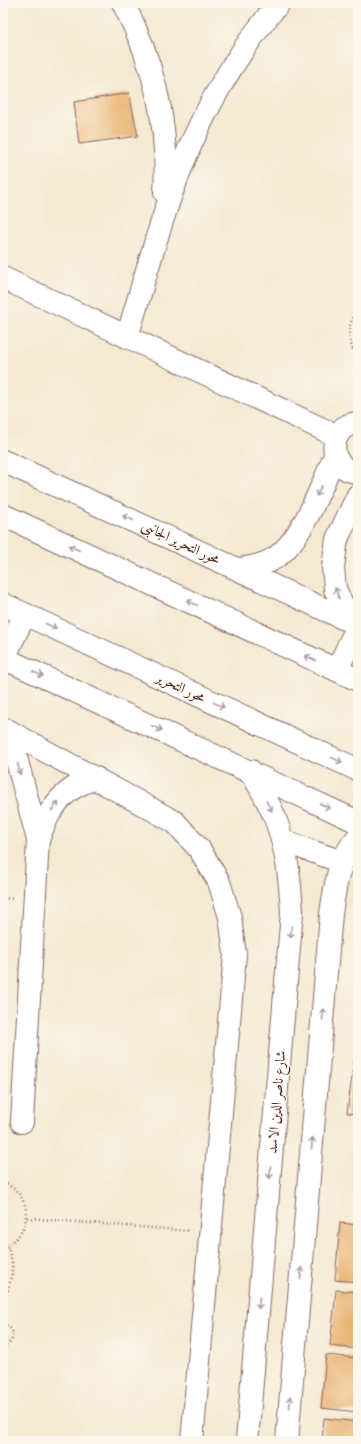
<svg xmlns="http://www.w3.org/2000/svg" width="361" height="1444" font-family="'Gentium Book Plus',Amiri,serif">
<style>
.building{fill:#e9b270}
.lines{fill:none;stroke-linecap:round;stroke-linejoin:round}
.minor-casing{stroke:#866665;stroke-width:24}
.major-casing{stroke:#866665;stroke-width:24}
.path{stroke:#866665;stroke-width:2.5;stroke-dasharray:1 3;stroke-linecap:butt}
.minor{stroke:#fff;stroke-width:22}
.major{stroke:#fff;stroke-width:22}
.oneway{stroke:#ae9aa0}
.labels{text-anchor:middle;stroke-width:3;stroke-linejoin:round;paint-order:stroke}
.street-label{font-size:14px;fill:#4a1f2b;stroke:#fbf7ec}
</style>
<rect width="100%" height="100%" fill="#fbf7ec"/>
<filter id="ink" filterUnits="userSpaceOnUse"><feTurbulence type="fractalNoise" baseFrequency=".025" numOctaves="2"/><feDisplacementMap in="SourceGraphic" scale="8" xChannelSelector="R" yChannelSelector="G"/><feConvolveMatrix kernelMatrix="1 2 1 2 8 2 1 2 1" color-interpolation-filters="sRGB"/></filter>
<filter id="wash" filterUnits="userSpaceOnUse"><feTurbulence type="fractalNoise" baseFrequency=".012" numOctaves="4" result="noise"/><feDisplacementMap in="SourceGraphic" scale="16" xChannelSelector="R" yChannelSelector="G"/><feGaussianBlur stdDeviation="0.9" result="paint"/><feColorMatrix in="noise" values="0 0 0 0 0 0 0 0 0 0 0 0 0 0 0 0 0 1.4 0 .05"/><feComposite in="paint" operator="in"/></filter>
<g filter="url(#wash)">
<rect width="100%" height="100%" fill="#f4e9d1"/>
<g id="blocks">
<g class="building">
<path d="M 129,93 L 138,136 L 79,144 L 74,102 Z"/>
<path d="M 357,1040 L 358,1040 L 358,1114 L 347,1113 Z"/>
<path d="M 340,1223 L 358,1225 L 358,1282 L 335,1280 Z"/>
<path d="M 336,1290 L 358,1292 L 358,1349 L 330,1346 Z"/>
<path d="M 326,1355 L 358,1358 L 358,1412 L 321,1408 Z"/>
<path d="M 324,1418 L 358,1422 L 358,1441 L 322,1441 Z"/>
</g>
</g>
</g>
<g filter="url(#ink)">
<use href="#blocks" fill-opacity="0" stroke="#866665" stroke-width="1"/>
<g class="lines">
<defs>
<g id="minor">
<path d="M 123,3 C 155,64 169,125 165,193"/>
<path d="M 3,278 L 337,436"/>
<path d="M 127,337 C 145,279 160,220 183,163 C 206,106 239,50 279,3"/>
<path d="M 358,423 C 327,424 326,471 358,472"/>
<path d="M 3,461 L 358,625"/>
<path d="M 240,569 C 252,567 264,565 275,558 C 303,539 321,486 335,456"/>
<path d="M 357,624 L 344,608 L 335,589 L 333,567 L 337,539 L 358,495"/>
<path d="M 3,658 L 358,822"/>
<path d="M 3,728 L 175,822 L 200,850 L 219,882 L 230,917 L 235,954 L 192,1441"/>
<path d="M 9,731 L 38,840"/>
<path d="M 283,841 L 342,862"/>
<path d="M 22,1122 L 38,840 C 46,818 54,800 75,787 C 82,783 89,781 96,778"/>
<path d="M 247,1441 L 292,912 C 290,880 287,849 275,818 C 269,802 259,787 251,771"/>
<path d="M 287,1441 L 331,914 C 335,886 338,859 358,837"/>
</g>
<g id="major">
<path d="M 3,515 L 358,680"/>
<path d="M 3,604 L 358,770"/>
<path d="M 4,658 L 25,614"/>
<path d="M 337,670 L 358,625"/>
</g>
</defs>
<use href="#minor" class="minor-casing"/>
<use href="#major" class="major-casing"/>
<g class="path">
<path d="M 358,311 C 346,323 347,344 358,357"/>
<path d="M 3,898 L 14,899"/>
<path d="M 3,1182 C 10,1186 16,1189 20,1195 C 33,1213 24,1240 3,1246"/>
<path d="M 27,1218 L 190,1231"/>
<path d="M 3,1310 C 5,1294 13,1280 12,1263 C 11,1257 9,1251 7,1245"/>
<path d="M 3,1324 C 17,1328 15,1342 3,1347"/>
</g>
<use href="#minor" class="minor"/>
<use href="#major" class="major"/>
</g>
<defs><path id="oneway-shaft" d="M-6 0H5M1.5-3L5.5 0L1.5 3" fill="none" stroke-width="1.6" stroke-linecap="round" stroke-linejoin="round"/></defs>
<g class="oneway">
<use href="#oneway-shaft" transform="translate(319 491) rotate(115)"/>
<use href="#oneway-shaft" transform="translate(128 518) rotate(-155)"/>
<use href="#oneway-shaft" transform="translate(74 548) rotate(-155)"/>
<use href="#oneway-shaft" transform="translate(337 593) rotate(-110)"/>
<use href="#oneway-shaft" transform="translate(192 603) rotate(-155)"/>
<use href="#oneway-shaft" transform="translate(51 626) rotate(25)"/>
<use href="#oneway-shaft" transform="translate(310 658) rotate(-155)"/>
<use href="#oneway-shaft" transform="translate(38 674) rotate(25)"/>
<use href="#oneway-shaft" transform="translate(219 705) rotate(25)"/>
<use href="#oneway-shaft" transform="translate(157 728) rotate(25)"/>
<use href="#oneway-shaft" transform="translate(337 760) rotate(25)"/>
<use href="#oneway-shaft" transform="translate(19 769) rotate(75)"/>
<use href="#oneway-shaft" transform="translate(55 806) rotate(-53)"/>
<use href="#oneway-shaft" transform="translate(269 806) rotate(62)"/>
<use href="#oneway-shaft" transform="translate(325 806) rotate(25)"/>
<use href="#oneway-shaft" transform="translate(291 932) rotate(95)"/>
<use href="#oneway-shaft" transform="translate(323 1014) rotate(-85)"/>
<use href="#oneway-shaft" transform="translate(312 1143) rotate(-85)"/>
<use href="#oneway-shaft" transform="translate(270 1173) rotate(95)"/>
<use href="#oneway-shaft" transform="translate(301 1273) rotate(-85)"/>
<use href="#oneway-shaft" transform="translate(259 1303) rotate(95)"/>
<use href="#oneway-shaft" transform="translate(290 1402) rotate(-85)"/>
</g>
</g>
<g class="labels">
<g class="street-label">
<text transform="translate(181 542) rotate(25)" y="5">محور التحرير الجانبى</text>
<text transform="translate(181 687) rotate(25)" y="5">محور التحرير</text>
<text transform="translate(276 1102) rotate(-85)" y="5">شارع ناصر الدين الاسد</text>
</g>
</g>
<rect width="361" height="1444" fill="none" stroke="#fbf7ec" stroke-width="16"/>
</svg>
